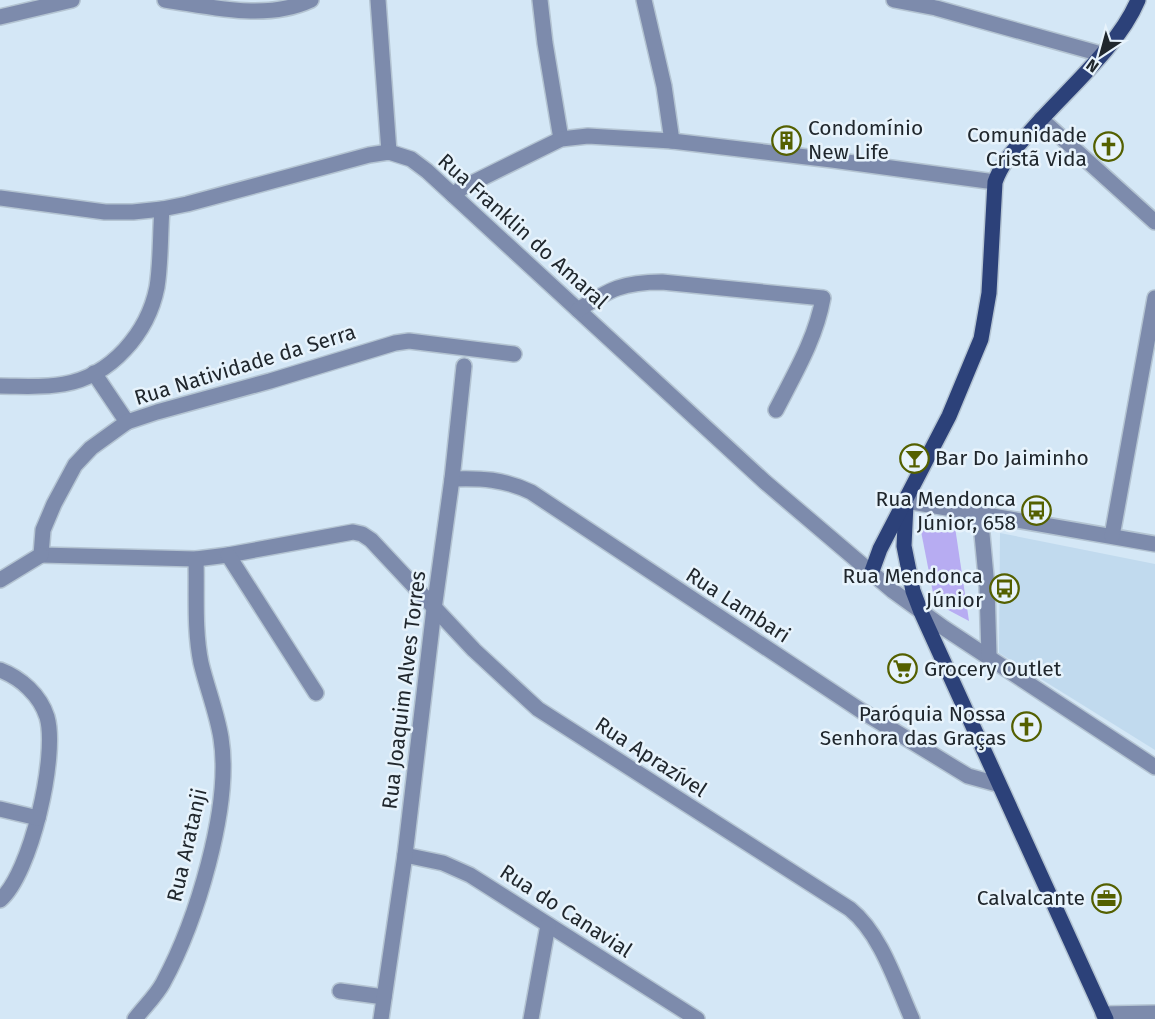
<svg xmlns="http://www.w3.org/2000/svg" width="1155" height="1019" font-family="'Fira Sans',sans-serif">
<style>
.built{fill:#c1daee}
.green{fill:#b7acf2}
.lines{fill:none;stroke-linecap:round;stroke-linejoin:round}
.minor-casing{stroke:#b4c4d2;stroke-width:18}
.major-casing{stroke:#b4c4d2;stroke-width:18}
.minor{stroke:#7d8bac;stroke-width:15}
.major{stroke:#2c4179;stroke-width:15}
.labels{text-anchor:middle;stroke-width:5;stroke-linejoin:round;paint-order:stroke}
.poi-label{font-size:21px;fill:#20272d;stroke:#e7f3fc;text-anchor:end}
.street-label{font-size:21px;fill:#20272d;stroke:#e7f3fc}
</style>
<rect width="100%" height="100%" fill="#d4e7f6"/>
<path class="built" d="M 1000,533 L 1155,564 L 1155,750 L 999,653 Z"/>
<path class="green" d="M 919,521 L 955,527 L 969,621 L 935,603 Z"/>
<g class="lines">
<defs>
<g id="minor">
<path d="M 165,0 C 213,7 266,21 311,0"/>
<path d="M 378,0 L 389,152"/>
<path d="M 540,0 L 545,43 L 561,139"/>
<path d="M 644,0 L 664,86 L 672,141"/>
<path d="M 894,0 L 936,8 L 1101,54"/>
<path d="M 0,17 L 72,0"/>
<path d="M 1041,119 L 1155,222"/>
<path d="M 453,195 L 462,188 L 561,139 L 588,136 L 672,141 L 832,160 L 995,182"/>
<path d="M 0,198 L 105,212 L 133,212 L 162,209 L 187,204 L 369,155 L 389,152 L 411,159 L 427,171 L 765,482 L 893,591 L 944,628 L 1155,767"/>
<path d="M 578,310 C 610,289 623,282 662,282 L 823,298 C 816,338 795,373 776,410"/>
<path d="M 94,373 L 127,422"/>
<path d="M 0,386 C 21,386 43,388 64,384 C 111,376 148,333 157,287 C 161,262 160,235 162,209"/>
<path d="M 452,479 C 481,478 504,479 531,492 L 860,710 L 968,776 L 997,784"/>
<path d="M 906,501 L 1155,544"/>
<path d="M 980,513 L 987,587 L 989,656"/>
<path d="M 1112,536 L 1155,298"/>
<path d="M 41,555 L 196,559 L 228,555 L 353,532 L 362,534 L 371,540 L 474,650 L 538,709 L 850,909 C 881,934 896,983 912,1019"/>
<path d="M 41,555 L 43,530 L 54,504 L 75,465 L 91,448 L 127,422 L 157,412 L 270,381 L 395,343 L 409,341 L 514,354"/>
<path d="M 228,555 L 316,693"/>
<path d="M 0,580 L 41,555"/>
<path d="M 0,670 C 21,678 40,695 47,717 C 58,755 31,874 0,900"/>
<path d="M 0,809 L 38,818"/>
<path d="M 405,855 L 443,863 L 470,875 L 697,1019"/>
<path d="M 340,991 L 384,997"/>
<path d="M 1103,1014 L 1155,1013"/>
<path d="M 135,1019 C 144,1007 156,996 163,983 C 196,922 232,807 221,738 C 217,713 207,688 201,663 C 194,629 197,594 196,559"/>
<path d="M 381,1019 L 405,855 L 434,609 L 452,479 L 464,366"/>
<path d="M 531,1019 L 548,925"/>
</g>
<g id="major">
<path d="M 906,504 L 904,546 L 913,591 L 921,612 L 1106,1019"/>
<path d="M 872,571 L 880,549 L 949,416 L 981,339 L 989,293 L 995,182 C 1002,162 1015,149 1029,133 C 1063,93 1118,48 1138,0"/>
</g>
</defs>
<use href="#minor" class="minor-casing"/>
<use href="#major" class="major-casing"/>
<use href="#minor" class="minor"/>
<use href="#major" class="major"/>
</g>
<defs>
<symbol id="building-ring" viewBox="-11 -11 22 22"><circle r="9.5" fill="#e7f3fc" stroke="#546000" stroke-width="1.5"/><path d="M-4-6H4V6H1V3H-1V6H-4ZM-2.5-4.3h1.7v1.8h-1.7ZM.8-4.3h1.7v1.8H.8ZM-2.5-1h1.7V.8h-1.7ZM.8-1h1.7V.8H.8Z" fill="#546000"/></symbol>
<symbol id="church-ring" viewBox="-11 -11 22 22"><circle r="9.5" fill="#e7f3fc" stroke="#546000" stroke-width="1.5"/><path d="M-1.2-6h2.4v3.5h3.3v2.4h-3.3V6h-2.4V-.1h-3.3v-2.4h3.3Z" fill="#546000"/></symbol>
<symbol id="bar-ring" viewBox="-11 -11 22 22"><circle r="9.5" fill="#e7f3fc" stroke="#546000" stroke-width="1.5"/><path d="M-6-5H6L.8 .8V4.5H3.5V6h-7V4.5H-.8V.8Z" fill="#546000"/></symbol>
<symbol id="bus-ring" viewBox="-11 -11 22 22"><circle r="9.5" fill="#e7f3fc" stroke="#546000" stroke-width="1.5"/><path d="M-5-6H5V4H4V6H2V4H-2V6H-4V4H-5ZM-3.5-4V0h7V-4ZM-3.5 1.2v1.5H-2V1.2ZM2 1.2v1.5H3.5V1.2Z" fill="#546000"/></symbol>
<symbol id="supermarket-ring" viewBox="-11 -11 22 22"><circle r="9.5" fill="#e7f3fc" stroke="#546000" stroke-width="1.5"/><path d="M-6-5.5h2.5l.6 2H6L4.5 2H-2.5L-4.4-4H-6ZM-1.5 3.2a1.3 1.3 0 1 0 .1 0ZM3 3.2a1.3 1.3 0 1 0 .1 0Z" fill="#546000"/></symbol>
<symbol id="office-ring" viewBox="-11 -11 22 22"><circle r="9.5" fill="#e7f3fc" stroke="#546000" stroke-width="1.5"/><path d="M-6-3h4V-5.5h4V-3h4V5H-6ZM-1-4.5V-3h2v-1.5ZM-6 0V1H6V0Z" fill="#546000"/></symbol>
</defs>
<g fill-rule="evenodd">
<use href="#building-ring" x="770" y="124" width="33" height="33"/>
<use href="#church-ring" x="1092" y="130" width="33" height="33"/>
<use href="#bar-ring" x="898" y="442" width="33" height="33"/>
<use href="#bus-ring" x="1020" y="494" width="33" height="33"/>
<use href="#bus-ring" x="988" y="572" width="33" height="33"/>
<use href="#supermarket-ring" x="886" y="652" width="33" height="33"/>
<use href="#church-ring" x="1010" y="710" width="33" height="33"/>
<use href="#office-ring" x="1090" y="882" width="33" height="33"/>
</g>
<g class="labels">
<g class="poi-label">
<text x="808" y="135" text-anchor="start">Condomínio<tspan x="808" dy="24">New Life</tspan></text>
<text x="1087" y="142">Comunidade<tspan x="1087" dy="24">Cristã Vida</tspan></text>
<text x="935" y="465" text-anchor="start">Bar Do Jaiminho</text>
<text x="1016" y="506">Rua Mendonca<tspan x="1016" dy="24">Júnior, 658</tspan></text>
<text x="983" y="583">Rua Mendonca<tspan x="983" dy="24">Júnior</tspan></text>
<text x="924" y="676" text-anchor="start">Grocery Outlet</text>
<text x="1006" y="721">Paróquia Nossa<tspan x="1006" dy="24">Senhora das Graças</tspan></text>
<text x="1085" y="905">Calvalcante</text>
</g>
<g class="street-label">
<text transform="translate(523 231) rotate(42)" y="7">Rua Franklin do Amaral</text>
<text transform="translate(245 365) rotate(-17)" y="7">Rua Natividade da Serra</text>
<text transform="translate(738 605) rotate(33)" y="7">Rua Lambari</text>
<text transform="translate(404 690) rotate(-83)" y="7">Rua Joaquim Alves Torres</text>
<text transform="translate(651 757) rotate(33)" y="7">Rua Aprazível</text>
<text transform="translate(187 845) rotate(-77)" y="7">Rua Aratanji</text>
<text transform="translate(566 911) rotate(33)" y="7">Rua do Canavial</text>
</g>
</g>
<g transform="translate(1101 54) rotate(216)" stroke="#e7f3fc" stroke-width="4.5" paint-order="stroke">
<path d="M0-4.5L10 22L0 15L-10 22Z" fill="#20272d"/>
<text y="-9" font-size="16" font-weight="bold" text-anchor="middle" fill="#20272d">N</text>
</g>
</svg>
